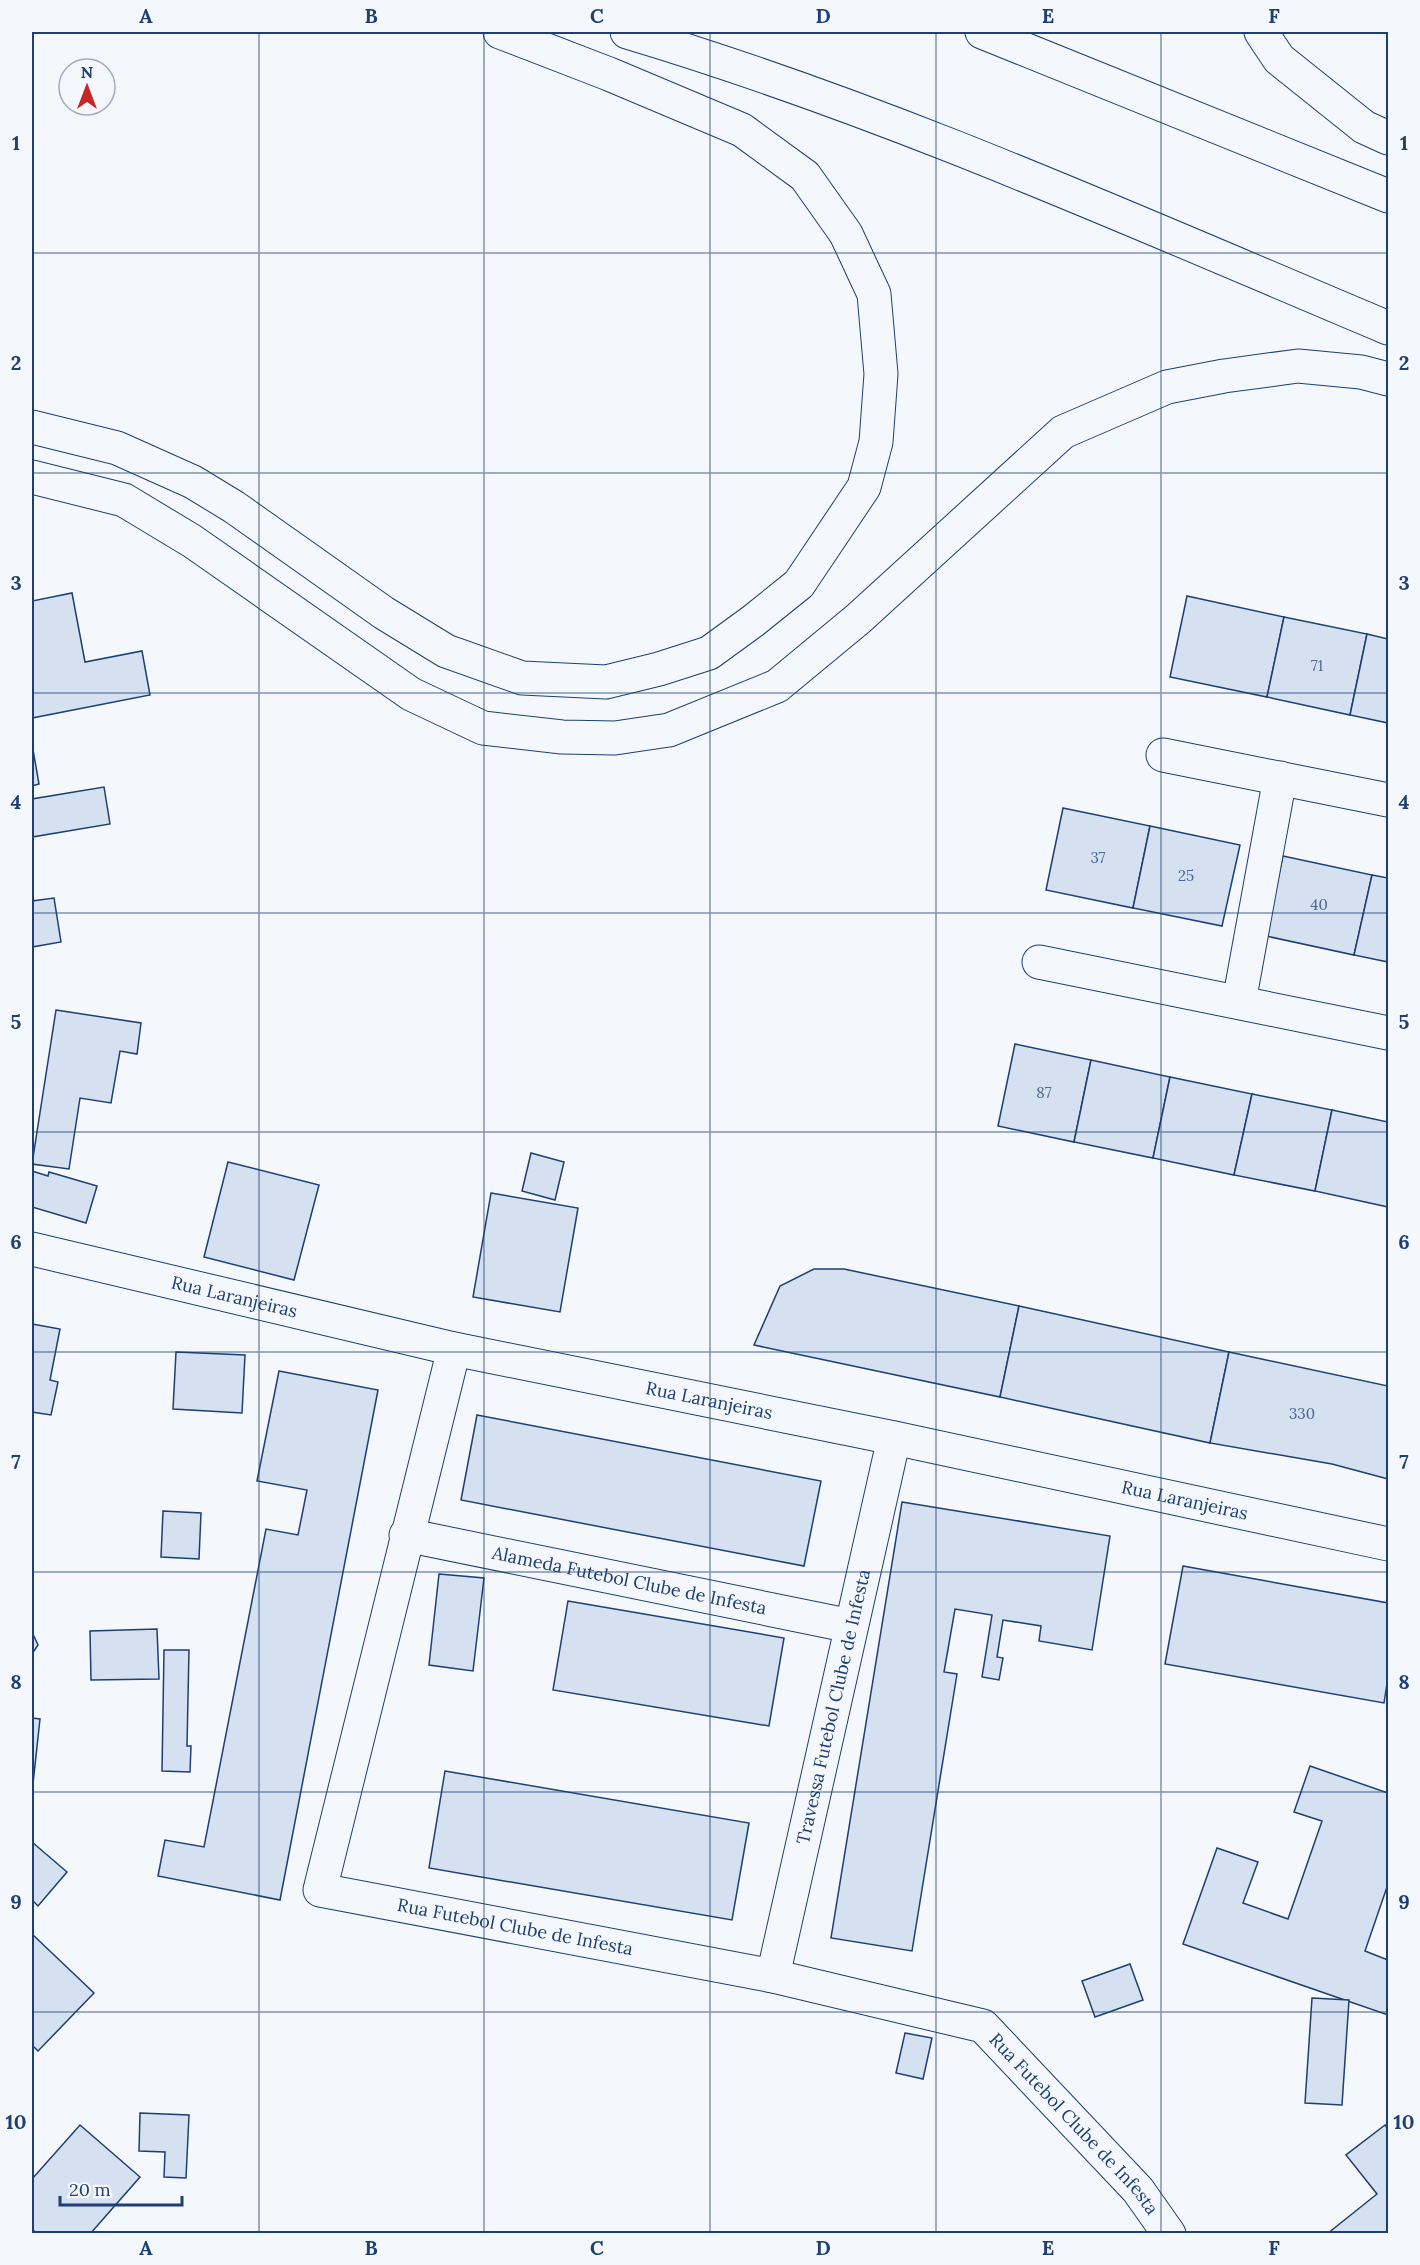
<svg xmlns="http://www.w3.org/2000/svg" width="1420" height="2265" font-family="Lora,serif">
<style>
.building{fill:#d5e0f0;stroke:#1d3f73;stroke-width:1.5}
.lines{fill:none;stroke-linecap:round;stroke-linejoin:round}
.minor-casing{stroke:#1d3f73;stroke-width:35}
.highway-casing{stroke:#1d3f73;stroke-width:35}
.minor{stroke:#f4f7fb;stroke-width:33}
.highway{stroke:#f4f7fb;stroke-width:33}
.grid{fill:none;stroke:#1d3f73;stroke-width:1.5;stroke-opacity:0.55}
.labels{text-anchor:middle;stroke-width:4.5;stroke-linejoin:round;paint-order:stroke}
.number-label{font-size:15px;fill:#4b6792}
.street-label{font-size:18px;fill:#1d3f73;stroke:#f4f7fb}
.neatline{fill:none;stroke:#1d3f73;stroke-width:2}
.grid-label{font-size:20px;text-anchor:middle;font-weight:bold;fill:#1d3f73}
</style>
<rect width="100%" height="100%" fill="#f4f7fb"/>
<g class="building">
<path d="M 72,593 L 85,662 L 142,651 L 150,695 L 32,718 L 32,601 Z"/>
<path d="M 1187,596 L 1284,617 L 1267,697 L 1170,677 Z"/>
<path d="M 1284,617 L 1367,634 L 1350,715 L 1267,697 Z"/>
<path d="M 1367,634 L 1388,639 L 1388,723 L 1350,715 Z"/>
<path d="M 32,744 L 39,784 L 32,786 Z"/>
<path d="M 104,787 L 110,824 L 32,837 L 32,799 Z"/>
<path d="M 1063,808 L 1150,826 L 1133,908 L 1046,890 Z"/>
<path d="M 1150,826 L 1240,845 L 1222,926 L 1133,908 Z"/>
<path d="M 1283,856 L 1372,875 L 1354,955 L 1266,936 Z"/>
<path d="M 1372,875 L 1388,878 L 1388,962 L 1354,955 Z"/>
<path d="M 54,898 L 61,942 L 32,947 L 32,901 Z"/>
<path d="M 56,1010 L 141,1023 L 137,1054 L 120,1051 L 111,1103 L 80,1098 L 69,1169 L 32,1164 Z"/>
<path d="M 1015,1044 L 1091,1060 L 1074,1142 L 998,1126 Z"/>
<path d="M 1091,1060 L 1170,1077 L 1153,1158 L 1074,1142 Z"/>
<path d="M 1170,1077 L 1252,1094 L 1234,1175 L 1153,1158 Z"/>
<path d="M 1252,1094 L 1332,1110 L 1315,1191 L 1234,1175 Z"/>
<path d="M 1332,1110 L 1388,1122 L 1388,1207 L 1315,1191 Z"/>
<path d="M 531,1153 L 564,1162 L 555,1200 L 522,1191 Z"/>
<path d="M 228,1162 L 319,1185 L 294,1280 L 204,1257 Z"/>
<path d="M 32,1171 L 48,1176 L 49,1172 L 97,1186 L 86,1223 L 32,1207 Z"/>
<path d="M 491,1193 L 578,1208 L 560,1312 L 473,1297 Z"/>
<path d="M 814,1269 L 844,1269 L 1019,1306 L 1000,1397 L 754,1345 L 780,1286 Z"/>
<path d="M 1019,1306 L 1229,1352 L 1210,1443 L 1000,1397 Z"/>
<path d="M 32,1324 L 60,1329 L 50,1380 L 58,1382 L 51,1415 L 32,1412 Z"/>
<path d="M 176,1352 L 245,1355 L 242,1413 L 173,1409 Z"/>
<path d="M 1229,1352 L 1388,1386 L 1388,1479 L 1332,1464 L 1210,1443 Z"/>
<path d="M 279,1371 L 378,1390 L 280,1900 L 158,1876 L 165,1840 L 204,1847 L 266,1529 L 298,1535 L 307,1490 L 257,1481 Z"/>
<path d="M 477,1415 L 821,1481 L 804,1566 L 461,1500 Z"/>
<path d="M 902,1502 L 1110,1536 L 1092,1650 L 1039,1641 L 1041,1626 L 1003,1620 L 997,1657 L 1003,1658 L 999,1680 L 982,1677 L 992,1615 L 955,1609 L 944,1672 L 957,1674 L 912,1951 L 831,1938 Z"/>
<path d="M 163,1511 L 201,1513 L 199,1559 L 161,1557 Z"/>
<path d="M 1183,1566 L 1388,1603 L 1388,1677 L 1384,1703 L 1165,1664 Z"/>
<path d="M 439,1574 L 484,1578 L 473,1671 L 429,1665 Z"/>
<path d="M 568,1601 L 784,1638 L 769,1726 L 553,1690 Z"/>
<path d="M 157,1629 L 159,1679 L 91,1680 L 90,1631 Z"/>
<path d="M 32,1632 L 38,1645 L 32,1654 Z"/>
<path d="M 164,1650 L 189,1650 L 187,1746 L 191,1746 L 190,1772 L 162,1771 Z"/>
<path d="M 32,1718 L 40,1719 L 32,1793 Z"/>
<path d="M 1310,1766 L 1388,1793 L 1388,1884 L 1365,1951 L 1388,1960 L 1388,2015 L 1183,1944 L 1217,1848 L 1258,1862 L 1243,1903 L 1288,1919 L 1322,1821 L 1294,1812 Z"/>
<path d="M 445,1771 L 749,1823 L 732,1920 L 429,1868 Z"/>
<path d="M 32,1842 L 67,1872 L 38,1906 L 32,1900 Z"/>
<path d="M 32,1934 L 94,1993 L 38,2051 L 32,2045 Z"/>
<path d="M 1130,1964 L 1143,2000 L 1095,2017 L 1082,1981 Z"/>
<path d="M 1312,1998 L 1349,2000 L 1342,2105 L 1305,2103 Z"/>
<path d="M 905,2033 L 932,2038 L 923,2079 L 896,2073 Z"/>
<path d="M 140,2113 L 189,2115 L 186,2178 L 164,2177 L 165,2152 L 139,2151 Z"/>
<path d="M 80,2125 L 140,2177 L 90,2234 L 37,2234 L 32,2229 L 32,2179 Z"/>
<path d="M 1385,2125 L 1388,2129 L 1388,2234 L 1327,2234 L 1377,2194 L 1346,2155 Z"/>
</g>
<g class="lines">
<defs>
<g id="minor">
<path d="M 1163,755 L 1388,800"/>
<path d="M 1039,962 L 1388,1033"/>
<path d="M 1239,1002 L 1280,778"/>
<path id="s1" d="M 32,1249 L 454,1349 L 894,1438 L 1388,1544"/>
<path id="s2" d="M 454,1349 L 320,1890 L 773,1976 L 983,2026 L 1138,2190 L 1169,2234"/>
<path id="s3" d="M 406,1535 L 851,1626"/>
<path id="s4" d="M 773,1976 L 894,1438"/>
</g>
<g id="highway">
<path d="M 627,32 C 888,110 1138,223 1388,328"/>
<path d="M 982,32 L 1388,196"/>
<path d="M 1261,32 L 1279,59 L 1364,127 L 1388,138"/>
<path d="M 32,427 L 117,448 L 193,482 L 234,507 L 384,613 L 446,651 L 522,678 L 606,682 L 659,669 L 709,653 L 753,621 L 799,584 L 864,487 L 876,442 L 881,374 L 874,294 L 846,234 L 805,176 L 742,130 L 609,74 L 500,32"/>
<path d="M 32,477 L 124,500 L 192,541 L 411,694 L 483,728 L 562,737 L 615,738 L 669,730 L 777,686 L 858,619 L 1063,432 L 1167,387 L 1224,376 L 1298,366 L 1361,372 L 1388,379"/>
</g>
</defs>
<use href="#minor" class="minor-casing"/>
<use href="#highway" class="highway-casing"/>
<use href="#minor" class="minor"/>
<use href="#highway" class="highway"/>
</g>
<path class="grid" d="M 259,32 L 259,2234M 484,32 L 484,2234M 710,32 L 710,2234M 936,32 L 936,2234M 1161,32 L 1161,2234M 32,253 L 1388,253M 32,473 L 1388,473M 32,693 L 1388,693M 32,913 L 1388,913M 32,1132 L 1388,1132M 32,1352 L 1388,1352M 32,1572 L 1388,1572M 32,1792 L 1388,1792M 32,2012 L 1388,2012"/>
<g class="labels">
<g class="number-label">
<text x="1317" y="671">71</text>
<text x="1098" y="863">37</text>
<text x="1186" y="881">25</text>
<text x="1319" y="910">40</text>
<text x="1044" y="1098">87</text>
<text x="1302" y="1419">330</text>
</g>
<g class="street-label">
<text dy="6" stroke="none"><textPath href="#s1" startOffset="208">Rua Laranjeiras</textPath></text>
<text dy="6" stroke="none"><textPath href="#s1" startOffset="694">Rua Laranjeiras</textPath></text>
<text dy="6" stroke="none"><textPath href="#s1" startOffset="1180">Rua Laranjeiras</textPath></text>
<text dy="6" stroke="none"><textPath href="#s3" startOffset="228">Alameda Futebol Clube de Infesta</textPath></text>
<text dy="6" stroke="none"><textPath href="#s4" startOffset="276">Travessa Futebol Clube de Infesta</textPath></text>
<text dy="6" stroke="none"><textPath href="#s2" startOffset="756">Rua Futebol Clube de Infesta</textPath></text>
<text dy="6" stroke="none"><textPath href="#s2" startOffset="1368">Rua Futebol Clube de Infesta</textPath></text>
</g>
</g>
<rect width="1420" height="2265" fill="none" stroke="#f4f7fb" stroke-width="66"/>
<g transform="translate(87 87)"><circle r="28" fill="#f4f7fb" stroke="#9eadc5" stroke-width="1.5"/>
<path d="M0-4.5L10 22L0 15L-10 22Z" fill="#c62828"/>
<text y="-9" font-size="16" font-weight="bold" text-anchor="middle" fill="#1d3f73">N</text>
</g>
<path d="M60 2196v9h122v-9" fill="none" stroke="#1d3f73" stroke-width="3"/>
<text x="69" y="2196" font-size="18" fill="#1d3f73" stroke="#f4f7fb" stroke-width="4.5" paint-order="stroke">20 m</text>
<rect x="33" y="33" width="1354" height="2199" class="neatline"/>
<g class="grid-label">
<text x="146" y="23">A</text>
<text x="371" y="23">B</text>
<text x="597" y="23">C</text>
<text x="823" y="23">D</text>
<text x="1048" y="23">E</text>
<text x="1274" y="23">F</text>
<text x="16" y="150">1</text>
<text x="1404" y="150">1</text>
<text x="16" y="370">2</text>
<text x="1404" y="370">2</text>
<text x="16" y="590">3</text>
<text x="1404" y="590">3</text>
<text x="16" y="809">4</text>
<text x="1404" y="809">4</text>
<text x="16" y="1029">5</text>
<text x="1404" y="1029">5</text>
<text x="16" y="1249">6</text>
<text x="1404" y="1249">6</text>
<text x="16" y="1469">7</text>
<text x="1404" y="1469">7</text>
<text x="16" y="1689">8</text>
<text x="1404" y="1689">8</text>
<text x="16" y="1909">9</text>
<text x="1404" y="1909">9</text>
<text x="16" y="2129">10</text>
<text x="1404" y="2129">10</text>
<text x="146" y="2255">A</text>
<text x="371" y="2255">B</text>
<text x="597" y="2255">C</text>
<text x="823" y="2255">D</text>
<text x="1048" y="2255">E</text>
<text x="1274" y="2255">F</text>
</g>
</svg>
